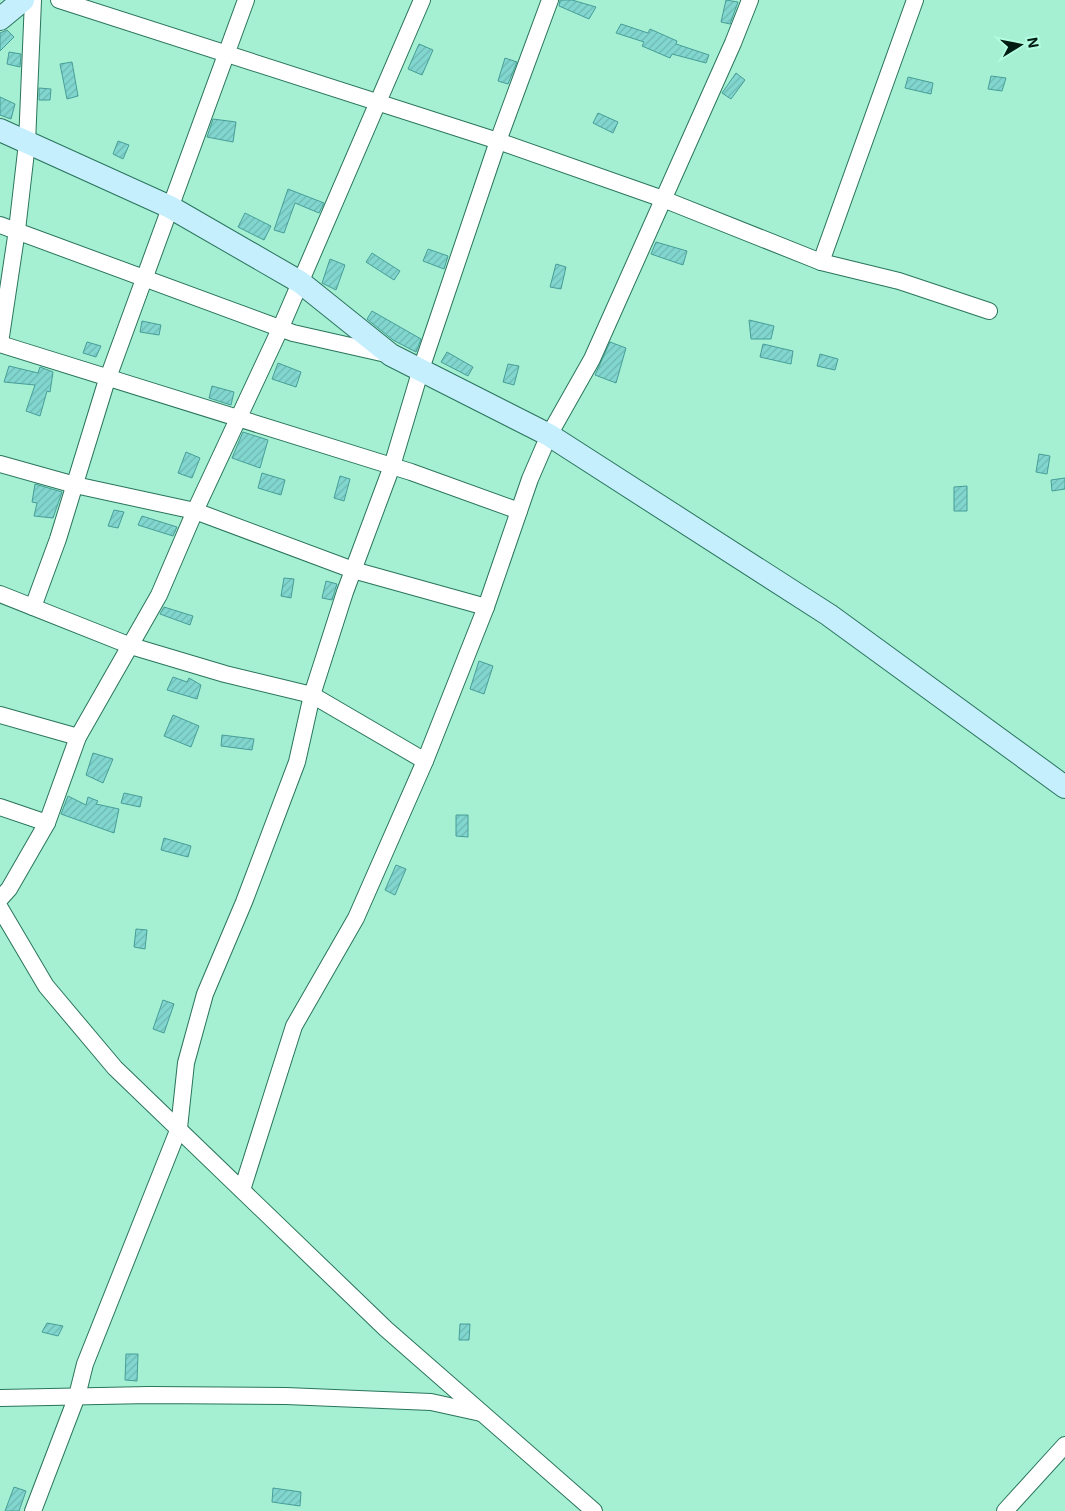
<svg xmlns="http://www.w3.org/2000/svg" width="1065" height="1511" font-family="Inter,sans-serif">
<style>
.building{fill:url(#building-hatch);stroke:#479e97}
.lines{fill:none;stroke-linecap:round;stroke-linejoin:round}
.street-casing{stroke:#29755c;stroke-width:18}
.secondary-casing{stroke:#29755c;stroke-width:24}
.street{stroke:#fff;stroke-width:16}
.secondary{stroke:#c6effe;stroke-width:22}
</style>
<defs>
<pattern id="building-hatch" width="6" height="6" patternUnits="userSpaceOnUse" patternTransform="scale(1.25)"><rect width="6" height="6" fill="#81d7cf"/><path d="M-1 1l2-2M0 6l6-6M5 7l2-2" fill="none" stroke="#6eb8b1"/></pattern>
</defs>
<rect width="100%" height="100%" fill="#a5efd3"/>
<g class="building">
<path d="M 560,0 L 572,0 L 596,7 L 589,19 L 559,6 Z"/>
<path d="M 726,0 L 738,2 L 730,24 L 721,22 Z"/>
<path d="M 621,24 L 648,33 L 650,29 L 677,41 L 676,44 L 709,55 L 706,63 L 672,54 L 670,58 L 642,46 L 644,42 L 616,33 Z"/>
<path d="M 7,30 L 14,37 L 0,51 L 0,33 Z"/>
<path d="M 419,44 L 433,50 L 422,75 L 408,69 Z"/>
<path d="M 9,52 L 21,54 L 20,67 L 7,64 Z"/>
<path d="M 505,58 L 517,62 L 508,84 L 498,81 Z"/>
<path d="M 72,62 L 78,96 L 67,99 L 60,64 Z"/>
<path d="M 736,73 L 745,80 L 731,99 L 722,93 Z"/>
<path d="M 991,76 L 1006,78 L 1002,91 L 988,89 Z"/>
<path d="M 908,77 L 933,83 L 931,94 L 905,88 Z"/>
<path d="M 39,88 L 51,89 L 50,100 L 39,100 Z"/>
<path d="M 0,97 L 15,104 L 11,119 L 0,115 Z"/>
<path d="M 598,113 L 618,122 L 613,133 L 593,123 Z"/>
<path d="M 213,119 L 236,122 L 233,142 L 207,137 Z"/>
<path d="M 118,141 L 129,145 L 123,159 L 113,154 Z"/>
<path d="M 288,189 L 324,203 L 319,213 L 295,203 L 284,233 L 274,230 Z"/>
<path d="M 245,213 L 271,226 L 264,240 L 238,227 Z"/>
<path d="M 656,242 L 687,251 L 683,265 L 651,254 Z"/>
<path d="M 428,249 L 448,256 L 444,269 L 423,261 Z"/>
<path d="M 372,253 L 400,271 L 394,280 L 366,262 Z"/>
<path d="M 330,259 L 345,265 L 336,290 L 322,283 Z"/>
<path d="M 556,264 L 566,267 L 561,289 L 550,287 Z"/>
<path d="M 372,311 L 421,339 L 416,352 L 393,340 L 367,319 Z"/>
<path d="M 749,320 L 774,326 L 771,339 L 751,339 Z"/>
<path d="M 142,321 L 161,325 L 159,335 L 140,332 Z"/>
<path d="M 87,342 L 101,346 L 96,357 L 83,353 Z"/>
<path d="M 610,342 L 626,348 L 616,383 L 595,375 Z"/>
<path d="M 763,344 L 793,351 L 791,364 L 760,357 Z"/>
<path d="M 447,352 L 473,367 L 468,376 L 441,362 Z"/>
<path d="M 820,354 L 838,359 L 835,370 L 817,366 Z"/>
<path d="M 278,363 L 301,372 L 296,387 L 272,379 Z"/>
<path d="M 508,364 L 519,366 L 514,385 L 503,382 Z"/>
<path d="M 9,366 L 38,373 L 40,367 L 53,372 L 50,392 L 47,391 L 40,416 L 26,411 L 35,385 L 4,382 Z"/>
<path d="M 212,386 L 234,392 L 231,405 L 209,398 Z"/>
<path d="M 243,432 L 268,440 L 260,468 L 232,458 Z"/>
<path d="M 186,452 L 200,458 L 192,478 L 178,473 Z"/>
<path d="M 1039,454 L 1050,456 L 1047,474 L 1036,472 Z"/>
<path d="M 262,473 L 285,480 L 281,495 L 258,488 Z"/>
<path d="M 340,476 L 350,479 L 344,501 L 334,498 Z"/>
<path d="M 1065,478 L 1065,489 L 1052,491 L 1051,480 Z"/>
<path d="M 35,484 L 62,492 L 53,518 L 34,516 L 37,503 L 32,502 Z"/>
<path d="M 967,486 L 967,511 L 954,511 L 954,487 Z"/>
<path d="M 114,510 L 124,512 L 118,528 L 108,526 Z"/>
<path d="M 142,516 L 177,527 L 173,536 L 138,525 Z"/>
<path d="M 284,578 L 294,579 L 291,598 L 281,596 Z"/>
<path d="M 326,581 L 337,584 L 332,600 L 322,598 Z"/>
<path d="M 164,607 L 193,616 L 190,625 L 160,614 Z"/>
<path d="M 479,661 L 493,666 L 484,694 L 470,689 Z"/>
<path d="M 173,677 L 187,682 L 189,678 L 201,685 L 197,699 L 167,690 Z"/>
<path d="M 173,715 L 199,726 L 191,747 L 164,736 Z"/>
<path d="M 222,735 L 254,739 L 252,750 L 221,746 Z"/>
<path d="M 93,753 L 113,759 L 103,783 L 86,775 Z"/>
<path d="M 124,793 L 142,797 L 140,807 L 121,803 Z"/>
<path d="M 68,796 L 86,805 L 88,797 L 98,801 L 96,804 L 119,809 L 114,833 L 61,814 Z"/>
<path d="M 456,815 L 468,815 L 468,837 L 456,836 Z"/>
<path d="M 164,838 L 191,846 L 188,857 L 161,850 Z"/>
<path d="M 396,865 L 406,869 L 395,895 L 385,890 Z"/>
<path d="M 136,929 L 147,930 L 145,949 L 134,947 Z"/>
<path d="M 163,1000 L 174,1004 L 164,1033 L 153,1029 Z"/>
<path d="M 47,1323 L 63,1326 L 58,1336 L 42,1332 Z"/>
<path d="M 460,1324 L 470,1324 L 469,1340 L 459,1340 Z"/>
<path d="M 126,1354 L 138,1354 L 137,1381 L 125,1380 Z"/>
<path d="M 14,1487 L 26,1491 L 19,1511 L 5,1511 Z"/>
<path d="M 273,1488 L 301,1492 L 300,1506 L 272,1502 Z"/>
</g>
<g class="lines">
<defs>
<g id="street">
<path d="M 59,0 L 498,141 L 663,199 L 821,262 L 899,281 L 989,311"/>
<path d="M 0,225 L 293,333 L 386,354"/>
<path d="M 821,262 L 915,0"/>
<path d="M 0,343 L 17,230 L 27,143 L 33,0"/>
<path d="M 0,344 L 411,472 L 519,511"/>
<path d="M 0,464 L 75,485 L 195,511 L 353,570 L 486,607"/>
<path d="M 0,594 L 131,646 L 225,674 L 312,695 L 425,761"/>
<path d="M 33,607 L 58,539 L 105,386 L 246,0"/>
<path d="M 0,715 L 78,737"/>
<path d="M 0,807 L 47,823"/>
<path d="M 0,899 L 9,889 L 47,823 L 78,737 L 159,595 L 195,511 L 281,327 L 422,0"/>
<path d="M 0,908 L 46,986 L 115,1068 L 386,1329 L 594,1511"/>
<path d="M 242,1190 L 294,1026 L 356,918 L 425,761 L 486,607 L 530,479 L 549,435 L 592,359 L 733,43 L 750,0"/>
<path d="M 0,1398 L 149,1395 L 286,1396 L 431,1402 L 481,1413"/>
<path d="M 33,1511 L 77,1396 L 85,1364 L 179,1128 L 186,1063 L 205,994 L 244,902 L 297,762 L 312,695 L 345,592 L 392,466 L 421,369 L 498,141 L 550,0"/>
<path d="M 1005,1511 L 1065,1445"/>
</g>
<g id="secondary">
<path d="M 0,19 L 23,0"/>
<path d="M 0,130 L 170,207 L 300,282 L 391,355 L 549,435 L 829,615 L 1065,787"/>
</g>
</defs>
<use href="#street" class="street-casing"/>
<use href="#secondary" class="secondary-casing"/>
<use href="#street" class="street"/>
<use href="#secondary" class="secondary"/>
</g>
<g transform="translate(1020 45) rotate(80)" stroke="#b2fde0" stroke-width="4" paint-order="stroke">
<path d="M0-4L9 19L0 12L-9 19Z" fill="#001c13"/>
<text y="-8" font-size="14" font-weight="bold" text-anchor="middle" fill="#001c13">N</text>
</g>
</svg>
